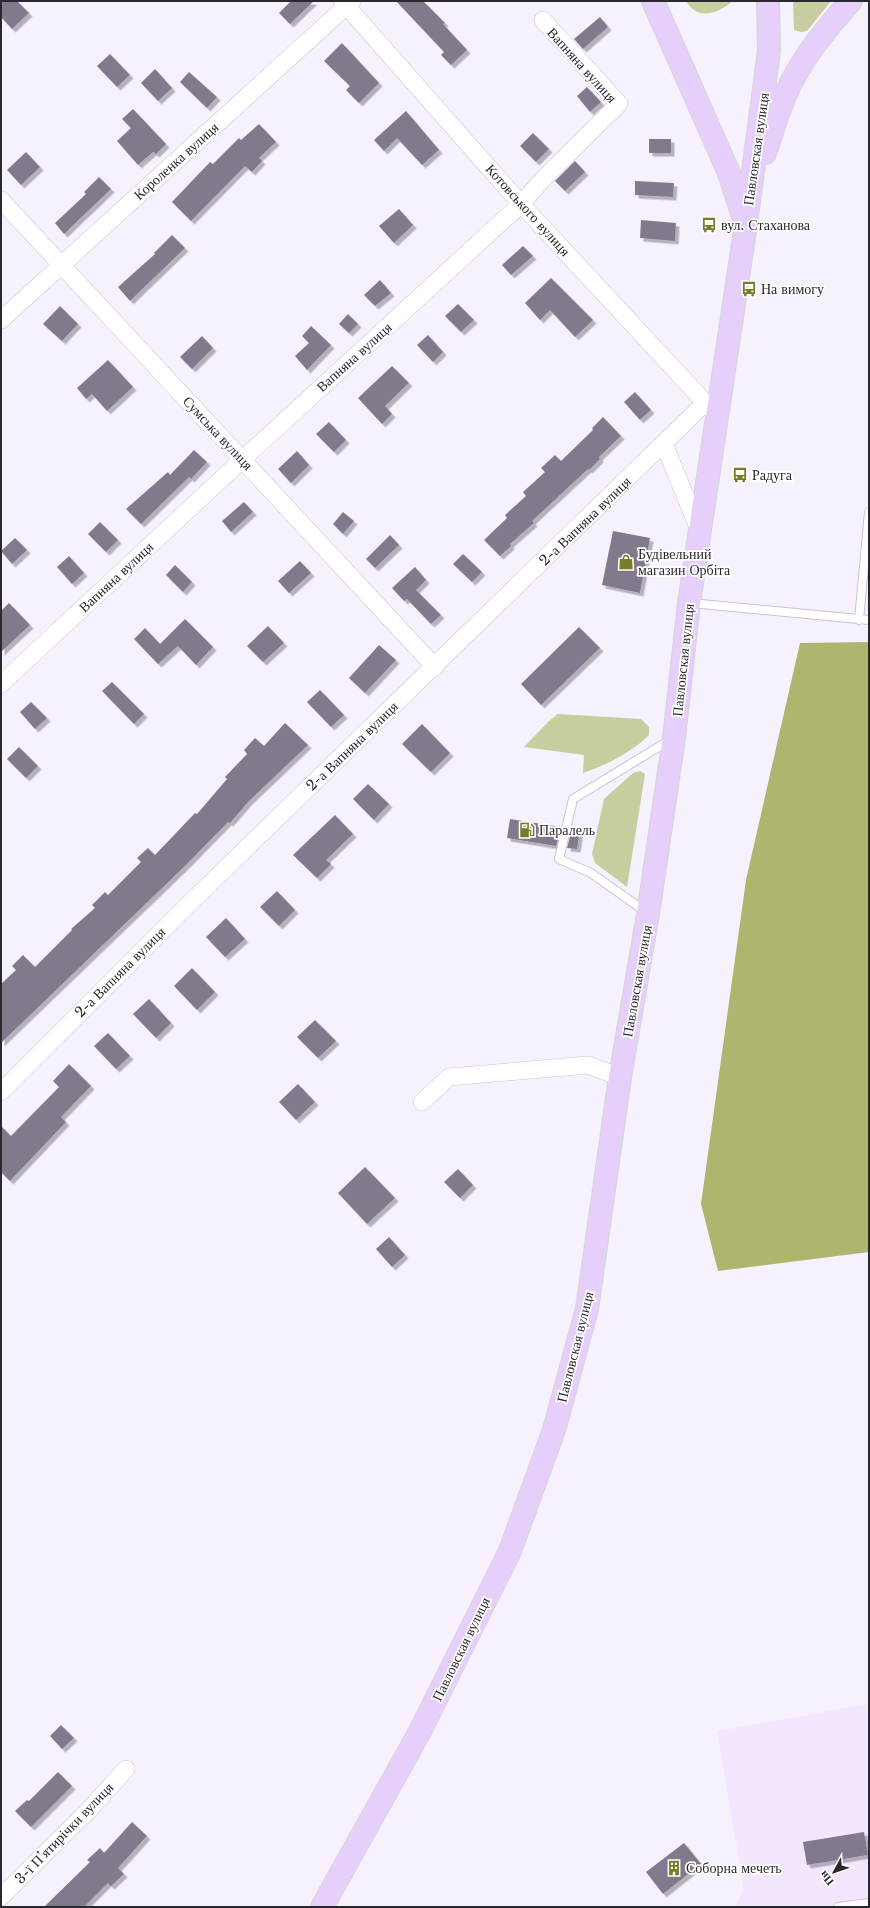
<svg xmlns="http://www.w3.org/2000/svg" width="870" height="1908" font-family="'Libre Baskerville',serif">
<style>
.built{fill:#f3e7ff}
.green{fill:#c9cc9e}
.forest{fill:#afb46f}
.building{fill:#83798d;filter:url(#shadow)}
.lines{fill:none;stroke-linecap:round;stroke-linejoin:round}
.service-casing{stroke:#ccc2d7;stroke-width:10}
.minor-casing{stroke:#ccc2d7;stroke-width:18}
.primary-casing{stroke:#d5d4d5;stroke-width:24}
.service{stroke:#fff;stroke-width:8}
.minor{stroke:#fff;stroke-width:17}
.primary{stroke:#e6d0fb;stroke-width:22}
.labels{text-anchor:middle;stroke-width:3.5;stroke-linejoin:round;paint-order:stroke}
.street-label{font-size:14px;fill:#2b272f;stroke:#fff}
.poi-label{font-size:14px;fill:#2b272f;stroke:#fff;text-anchor:start}
</style>
<defs>
<filter id="shadow"><feDropShadow dx="3.5" dy="3.5" stdDeviation="0" flood-color="#0004"/></filter>
</defs>
<rect width="100%" height="100%" fill="#f7f1fe"/>
<path class="built" d="M 869,1704 L 869,1907 L 735,1907 L 744,1888 L 717,1731 Z"/>
<g class="green">
<path d="M 686,1 L 733,1 C 717,14 698,21 686,1 Z"/>
<path d="M 793,1 L 831,1 L 807,31 L 801,32 L 794,30 Z"/>
<path d="M 558,714 L 641,719 L 649,727 L 649,735 C 631,753 606,765 583,773 L 584,755 L 524,747 L 548,722 Z"/>
<path d="M 640,771 L 645,774 L 627,887 L 595,863 L 592,854 L 604,799 L 633,773 Z"/>
</g>
<path class="forest" d="M 869,642 L 869,1252 L 718,1271 L 701,1204 L 746,880 L 800,643 Z"/>
<g class="building">
<path d="M 1,1 L 17,1 L 29,13 L 12,29 L 1,17 Z"/>
<path d="M 291,1 L 314,1 L 290,24 L 279,13 Z"/>
<path d="M 396,1 L 423,1 L 445,23 L 443,24 L 467,50 L 451,65 L 441,55 L 444,52 Z"/>
<path d="M 600,17 L 608,27 L 583,49 L 574,39 Z"/>
<path d="M 342,43 L 379,83 L 359,103 L 346,90 L 350,86 L 324,61 Z"/>
<path d="M 110,54 L 130,75 L 117,87 L 97,66 Z"/>
<path d="M 155,69 L 172,88 L 158,101 L 141,83 Z"/>
<path d="M 189,72 L 217,97 L 207,108 L 180,82 Z"/>
<path d="M 587,87 L 601,102 L 590,112 L 577,96 Z"/>
<path d="M 133,109 L 166,144 L 156,154 L 153,152 L 138,165 L 117,141 L 131,128 L 122,119 Z"/>
<path d="M 406,111 L 439,150 L 422,165 L 397,138 L 384,151 L 374,140 Z"/>
<path d="M 259,124 L 276,142 L 259,158 L 262,161 L 252,172 L 245,166 L 191,221 L 172,202 L 210,162 L 213,164 L 239,138 L 241,140 Z"/>
<path d="M 533,133 L 549,149 L 536,162 L 520,146 Z"/>
<rect x="649" y="139" width="22" height="14"/>
<path d="M 26,152 L 40,167 L 21,185 L 7,170 Z"/>
<path d="M 575,161 L 585,172 L 565,191 L 555,181 Z"/>
<path d="M 99,177 L 111,189 L 64,234 L 55,223 L 86,194 L 84,192 Z"/>
<path d="M 635,181 L 674,183 L 673,197 L 635,195 Z"/>
<path d="M 399,209 L 413,225 L 394,243 L 379,226 Z"/>
<path d="M 641,220 L 676,223 L 675,241 L 640,238 Z"/>
<path d="M 172,235 L 185,248 L 130,301 L 118,287 L 155,254 L 154,253 Z"/>
<path d="M 523,246 L 533,256 L 511,275 L 502,265 Z"/>
<path d="M 551,278 L 593,320 L 575,337 L 550,310 L 540,320 L 525,303 Z"/>
<path d="M 380,280 L 391,293 L 375,306 L 364,295 Z"/>
<path d="M 458,304 L 474,320 L 461,332 L 445,316 Z"/>
<path d="M 60,306 L 78,324 L 62,341 L 43,324 Z"/>
<path d="M 348,314 L 358,324 L 349,333 L 339,324 Z"/>
<path d="M 311,326 L 331,345 L 307,370 L 295,356 L 309,343 L 302,336 Z"/>
<path d="M 428,335 L 443,352 L 433,362 L 417,345 Z"/>
<path d="M 202,336 L 213,348 L 192,369 L 180,357 Z"/>
<path d="M 108,360 L 133,387 L 107,411 L 92,394 L 86,399 L 77,388 Z"/>
<path d="M 392,366 L 409,383 L 385,406 L 392,414 L 382,424 L 358,398 Z"/>
<path d="M 635,392 L 651,410 L 640,420 L 624,402 Z"/>
<path d="M 603,417 L 621,436 L 599,457 L 600,459 L 589,470 L 588,469 L 532,521 L 534,523 L 510,544 L 511,546 L 500,556 L 484,540 L 507,518 L 505,515 L 526,496 L 523,492 L 545,472 L 541,468 L 555,455 L 561,461 L 593,430 L 592,428 Z"/>
<path d="M 329,422 L 346,440 L 334,452 L 316,434 Z"/>
<path d="M 194,450 L 207,462 L 191,479 L 189,477 L 141,524 L 126,509 L 168,472 L 170,475 Z"/>
<path d="M 297,451 L 309,465 L 291,483 L 278,469 Z"/>
<path d="M 244,502 L 253,512 L 231,532 L 222,521 Z"/>
<path d="M 343,512 L 354,521 L 343,534 L 333,524 Z"/>
<path d="M 100,522 L 118,540 L 106,552 L 88,534 Z"/>
<path d="M 613,531 L 650,538 L 640,593 L 602,585 Z"/>
<path d="M 390,535 L 399,545 L 375,568 L 366,559 Z"/>
<path d="M 15,538 L 27,550 L 12,564 L 1,551 Z"/>
<path d="M 463,554 L 482,572 L 472,582 L 453,564 Z"/>
<path d="M 69,556 L 84,573 L 72,584 L 57,567 Z"/>
<path d="M 300,561 L 311,573 L 289,593 L 278,581 Z"/>
<path d="M 175,565 L 192,582 L 183,592 L 166,575 Z"/>
<path d="M 415,567 L 426,580 L 416,590 L 441,615 L 431,624 L 407,599 L 404,601 L 392,588 Z"/>
<path d="M 9,603 L 30,625 L 1,652 L 1,611 Z"/>
<path d="M 185,619 L 213,647 L 196,665 L 178,646 L 158,664 L 134,639 L 145,628 L 160,644 Z"/>
<path d="M 268,626 L 284,643 L 263,662 L 247,646 Z"/>
<path d="M 579,627 L 600,648 L 541,705 L 521,684 Z"/>
<path d="M 379,645 L 396,660 L 365,693 L 349,678 Z"/>
<path d="M 112,682 L 144,714 L 134,724 L 102,691 Z"/>
<path d="M 320,690 L 344,715 L 331,727 L 307,702 Z"/>
<path d="M 31,702 L 47,718 L 35,729 L 20,712 Z"/>
<path d="M 285,723 L 308,745 L 249,801 L 230,823 L 228,822 L 185,866 L 1,1043 L 1,984 L 16,970 L 12,966 L 23,955 L 35,967 L 72,930 L 71,929 L 95,908 L 92,905 L 105,892 L 108,895 L 141,862 L 137,858 L 148,848 L 155,855 L 195,813 L 197,814 L 227,779 L 225,777 L 247,754 L 244,750 L 255,738 L 264,746 Z"/>
<path d="M 422,724 L 450,753 L 431,772 L 402,744 Z"/>
<path d="M 19,747 L 38,766 L 26,778 L 7,759 Z"/>
<path d="M 368,784 L 389,804 L 374,820 L 353,799 Z"/>
<path d="M 335,815 L 353,834 L 326,860 L 331,864 L 317,878 L 293,855 Z"/>
<path d="M 510,819 L 561,827 L 556,846 L 507,838 Z"/>
<path d="M 572,829 L 580,830 L 577,849 L 567,848 Z"/>
<path d="M 277,891 L 295,910 L 279,926 L 260,907 Z"/>
<path d="M 226,918 L 245,939 L 225,957 L 206,937 Z"/>
<path d="M 192,968 L 215,992 L 197,1010 L 174,986 Z"/>
<path d="M 149,999 L 171,1023 L 156,1038 L 133,1014 Z"/>
<path d="M 315,1020 L 336,1041 L 318,1058 L 297,1037 Z"/>
<path d="M 108,1033 L 130,1056 L 116,1069 L 94,1046 Z"/>
<path d="M 69,1064 L 91,1086 L 61,1117 L 66,1122 L 10,1181 L 1,1172 L 1,1126 L 11,1136 L 59,1087 L 53,1081 Z"/>
<path d="M 298,1084 L 315,1102 L 296,1120 L 279,1102 Z"/>
<path d="M 365,1167 L 395,1198 L 367,1224 L 338,1193 Z"/>
<path d="M 458,1169 L 473,1185 L 460,1198 L 444,1182 Z"/>
<path d="M 389,1237 L 405,1255 L 392,1267 L 376,1249 Z"/>
<path d="M 61,1725 L 74,1738 L 62,1749 L 50,1736 Z"/>
<path d="M 58,1772 L 72,1786 L 31,1827 L 15,1811 L 27,1800 L 29,1801 Z"/>
<path d="M 132,1822 L 147,1836 L 118,1868 L 124,1874 L 111,1886 L 108,1883 L 84,1907 L 44,1907 L 90,1862 L 87,1860 L 100,1848 L 104,1853 Z"/>
<path d="M 864,1832 L 868,1855 L 807,1865 L 803,1842 Z"/>
<path d="M 684,1843 L 701,1864 L 663,1894 L 646,1872 Z"/>
</g>
<g class="lines">
<defs>
<g id="service">
<path d="M 691,603 L 869,620"/>
<path d="M 859,620 L 869,512"/>
<path d="M 646,912 L 591,873 L 559,859 L 573,799 L 670,740"/>
<path d="M 838,1907 L 869,1903"/>
</g>
<g id="minor">
<path d="M 342,1 L 521,204 L 712,410"/>
<path d="M 1,200 L 435,667"/>
<path d="M 1,320 L 352,1"/>
<path d="M 664,444 L 700,532"/>
<path d="M 1,684 L 243,459 L 521,204 L 543,179 L 619,104 L 543,20"/>
<path d="M 1,1092 L 195,898 L 705,403"/>
<path d="M 422,1102 L 449,1077 L 588,1065 L 620,1077"/>
<path d="M 1,1897 L 89,1810 L 126,1769"/>
</g>
<g id="primary">
<path d="M 653,1 L 729,173 L 744,219"/>
<path d="M 765,153 C 775,124 783,93 800,67 C 814,43 832,22 851,1"/>
<path d="M 322,1907 L 418,1735 L 510,1551 L 554,1430 L 587,1309 L 620,1077 L 648,914 L 674,738 L 689,603 L 746,224 L 769,51 L 768,1"/>
</g>
</defs>
<use href="#service" class="service-casing"/>
<use href="#minor" class="minor-casing"/>
<use href="#primary" class="primary-casing"/>
<use href="#service" class="service"/>
<use href="#minor" class="minor"/>
<use href="#primary" class="primary"/>
</g>
<defs>
<symbol id="bus-bare" viewBox="-9 -9 18 18"><path d="M-5-6H5V4H4V6H2V4H-2V6H-4V4H-5ZM-3.5-4V0h7V-4ZM-3.5 1.2v1.5H-2V1.2ZM2 1.2v1.5H3.5V1.2Z" fill="#7a7d27" stroke="#fff" stroke-width="2.5" paint-order="stroke"/></symbol>
<symbol id="shop-bare" viewBox="-9 -9 18 18"><path d="M-5-2.5h2.3a2.7 3.5 0 0 1 5.4 0H5L5.5 6h-11ZM-1.5-2.5h3a1.5 2.3 0 0 0-3 0Z" fill="#7a7d27" stroke="#fff" stroke-width="2.5" paint-order="stroke"/></symbol>
<symbol id="fuel-bare" viewBox="-9 -9 18 18"><path d="M-5.5-6h7V0h2V4h1.3V-2.5L3-4.5l.8-.8L6-3V5H2.5V1h-1V6h-7ZM-4.2-4.7v3.2H.2V-4.7Z" fill="#7a7d27" stroke="#fff" stroke-width="2.5" paint-order="stroke"/></symbol>
<symbol id="building-bare" viewBox="-9 -9 18 18"><path d="M-4-6H4V6H1V3H-1V6H-4ZM-2.5-4.3h1.7v1.8h-1.7ZM.8-4.3h1.7v1.8H.8ZM-2.5-1h1.7V.8h-1.7ZM.8-1h1.7V.8H.8Z" fill="#7a7d27" stroke="#fff" stroke-width="2.5" paint-order="stroke"/></symbol>
</defs>
<g fill-rule="evenodd">
<use href="#bus-bare" x="698" y="214" width="22" height="22"/>
<use href="#bus-bare" x="738" y="278" width="22" height="22"/>
<use href="#bus-bare" x="729" y="464" width="22" height="22"/>
<use href="#shop-bare" x="615" y="551" width="22" height="22"/>
<use href="#fuel-bare" x="516" y="819" width="22" height="22"/>
<use href="#building-bare" x="663" y="1857" width="22" height="22"/>
</g>
<g class="labels">
<g class="street-label">
<text transform="translate(582 65) rotate(48)" y="5">Вапняна вулиця</text>
<text transform="translate(756 149) rotate(-82)" y="5">Павловская вулиця</text>
<text transform="translate(176 161) rotate(-42)" y="5">Короленка вулиця</text>
<text transform="translate(528 210) rotate(48)" y="5">Котовського вулиця</text>
<text transform="translate(354 357) rotate(-42)" y="5">Вапняна вулиця</text>
<text transform="translate(218 433) rotate(47)" y="5">Сумська вулиця</text>
<text transform="translate(585 521) rotate(-44)" y="5">2-а Вапняна вулиця</text>
<text transform="translate(116 577) rotate(-43)" y="5">Вапняна вулиця</text>
<text transform="translate(683 660) rotate(-84)" y="5">Павловская вулиця</text>
<text transform="translate(352 746) rotate(-44)" y="5">2-а Вапняна вулиця</text>
<text transform="translate(120 972) rotate(-45)" y="5">2-а Вапняна вулиця</text>
<text transform="translate(637 981) rotate(-80)" y="5">Павловская вулиця</text>
<text transform="translate(575 1347) rotate(-76)" y="5">Павловская вулиця</text>
<text transform="translate(461 1649) rotate(-64)" y="5">Павловская вулиця</text>
<text transform="translate(64 1833) rotate(-46)" y="5">3-ї П’ятирічки вулиця</text>
</g>
<g class="poi-label">
<text x="721" y="230">вул. Стаханова</text>
<text x="761" y="294">На вимогу</text>
<text x="752" y="480">Радуга</text>
<text x="638" y="559">Будівельний<tspan x="638" dy="16">магазин Орбіта</tspan></text>
<text x="539" y="835">Паралель</text>
<text x="686" y="1873">Соборна мечеть</text>
</g>
</g>
<rect width="870" height="1908" fill="none" stroke="#2b272f" stroke-width="4"/>
<g transform="translate(834 1872) rotate(230)" stroke="#ffffff" stroke-width="3" paint-order="stroke">
<path d="M0-3L7 15L0 10L-7 15Z" fill="#2b272f"/>
<text y="-6" font-size="11" font-weight="bold" text-anchor="middle" fill="#2b272f">Пн</text>
</g>
</svg>
